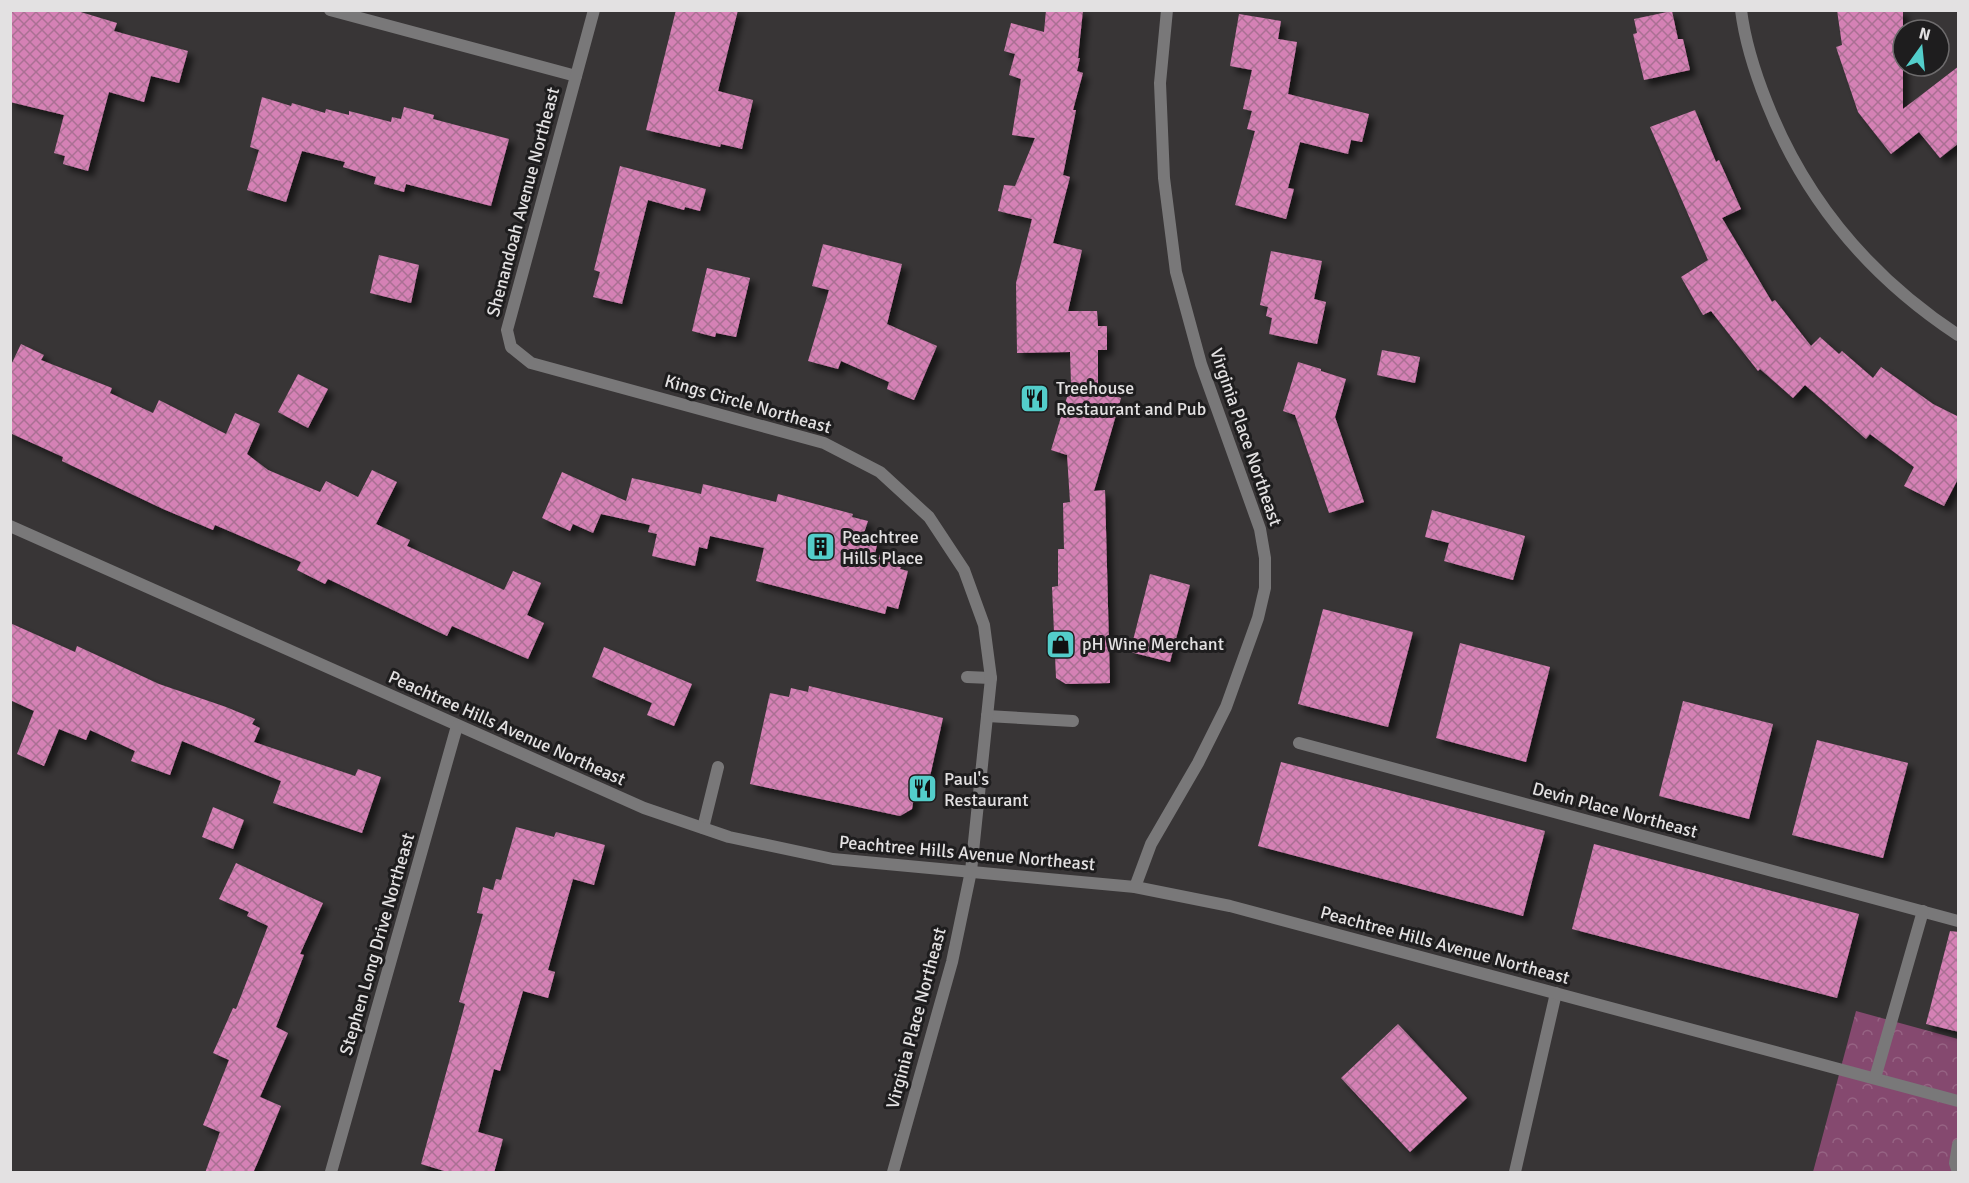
<svg xmlns="http://www.w3.org/2000/svg" width="1969" height="1183" font-family="Signika,sans-serif">
<style>
.forest{fill:url(#forest-crowns)}
.building{fill:url(#building-cross-hatch);filter:url(#shadow)}
.lines{fill:none;stroke-linecap:round;stroke-linejoin:round}
.service{stroke:#797879;stroke-width:12}
.minor{stroke:#797879;stroke-width:12}
.labels{text-anchor:middle;stroke-width:6;stroke-linejoin:round;paint-order:stroke}
.street-label{font-size:18px;fill:#e3e1e2;stroke:#1e1d1e}
.poi-label{font-size:18px;fill:#e3e1e2;stroke:#1e1d1e;text-anchor:start}
</style>
<defs>
<pattern id="forest-crowns" width="20" height="18" patternUnits="userSpaceOnUse" patternTransform="scale(1.5)"><rect width="20" height="18" fill="#85496f"/><path d="M2 6a3 3 0 1 1 6 0M12 15a3 3 0 1 1 6 0" fill="none" stroke="#966383"/></pattern>
<pattern id="building-cross-hatch" width="8" height="8" patternUnits="userSpaceOnUse" patternTransform="scale(1.5)"><rect width="8" height="8" fill="#d581b5"/><path d="M0 0l8 8M0 8l8-8" fill="none" stroke="#aa6f93"/></pattern>
<filter id="shadow"><feDropShadow dx="5.5" dy="5.5" stdDeviation="3" flood-color="#0009"/></filter>
</defs>
<rect width="100%" height="100%" fill="#383536"/>
<path class="forest" d="M 1856,1011 L 1958,1039 L 1958,1172 L 1813,1172 Z"/>
<g class="building">
<path d="M 10,10 L 74,10 L 117,23 L 114,31 L 188,51 L 179,83 L 151,76 L 144,102 L 109,92 L 88,171 L 63,164 L 65,156 L 54,153 L 64,115 L 10,102 Z"/>
<path d="M 676,10 L 738,10 L 718,91 L 753,100 L 742,149 L 721,144 L 720,147 L 646,130 Z"/>
<path d="M 1046,10 L 1083,10 L 1078,58 L 1080,58 L 1077,71 L 1083,73 L 1073,110 L 1076,110 L 1063,175 L 1070,177 L 1053,243 L 1082,250 L 1068,311 L 1097,311 L 1098,326 L 1107,326 L 1107,350 L 1098,350 L 1098,391 L 1121,398 L 1094,491 L 1105,490 L 1110,683 L 1066,684 L 1056,678 L 1052,587 L 1058,586 L 1058,549 L 1064,549 L 1063,503 L 1070,502 L 1067,455 L 1051,450 L 1071,384 L 1070,352 L 1017,353 L 1016,283 L 1032,219 L 998,211 L 1004,185 L 1015,186 L 1035,138 L 1012,135 L 1021,79 L 1009,75 L 1015,54 L 1004,51 L 1011,23 L 1044,32 Z"/>
<path d="M 1837,10 L 1903,10 L 1903,109 L 1959,66 L 1959,143 L 1940,158 L 1919,132 L 1891,154 L 1858,112 L 1836,47 L 1842,45 Z"/>
<path d="M 1672,11 L 1678,39 L 1683,39 L 1690,70 L 1644,80 L 1633,34 L 1637,33 L 1634,19 Z"/>
<path d="M 1239,14 L 1281,21 L 1278,39 L 1297,42 L 1288,94 L 1369,114 L 1362,142 L 1351,140 L 1348,154 L 1300,142 L 1288,188 L 1294,189 L 1286,219 L 1235,205 L 1255,131 L 1247,129 L 1252,111 L 1243,109 L 1252,70 L 1230,66 Z"/>
<path d="M 262,97 L 291,106 L 292,103 L 325,113 L 326,109 L 349,115 L 349,111 L 391,122 L 392,117 L 401,119 L 404,107 L 434,115 L 433,119 L 509,139 L 491,206 L 406,184 L 404,192 L 374,184 L 376,177 L 343,167 L 345,162 L 302,151 L 286,202 L 247,190 L 259,150 L 250,147 Z"/>
<path d="M 1695,110 L 1716,162 L 1719,160 L 1741,209 L 1722,218 L 1772,302 L 1775,300 L 1811,346 L 1820,337 L 1839,354 L 1842,351 L 1873,378 L 1881,367 L 1933,404 L 1959,417 L 1959,477 L 1944,506 L 1904,486 L 1914,467 L 1870,434 L 1866,439 L 1805,385 L 1793,398 L 1760,369 L 1758,371 L 1711,311 L 1703,315 L 1681,277 L 1708,260 L 1650,127 Z"/>
<path d="M 620,166 L 706,189 L 700,211 L 685,207 L 684,210 L 648,200 L 622,304 L 593,297 L 600,272 L 594,270 Z"/>
<path d="M 823,244 L 902,264 L 887,324 L 937,346 L 914,400 L 887,389 L 889,382 L 841,361 L 838,369 L 808,361 L 829,290 L 812,286 Z"/>
<path d="M 1271,251 L 1322,261 L 1314,299 L 1326,302 L 1317,344 L 1269,334 L 1272,318 L 1266,316 L 1268,307 L 1260,305 Z"/>
<path d="M 379,255 L 419,265 L 411,303 L 370,293 Z"/>
<path d="M 707,268 L 750,278 L 736,337 L 716,333 L 715,337 L 692,331 Z"/>
<path d="M 21,344 L 44,355 L 41,360 L 112,388 L 110,393 L 153,413 L 159,400 L 226,434 L 235,413 L 260,424 L 247,454 L 268,470 L 320,492 L 326,481 L 358,497 L 372,470 L 397,482 L 376,524 L 410,540 L 407,546 L 504,590 L 513,571 L 541,583 L 527,615 L 544,623 L 528,659 L 452,626 L 447,636 L 328,579 L 325,584 L 297,570 L 301,562 L 215,525 L 213,530 L 163,509 L 62,461 L 63,457 L 10,433 L 10,367 Z"/>
<path d="M 1382,350 L 1420,357 L 1415,383 L 1377,375 Z"/>
<path d="M 1298,362 L 1321,369 L 1321,371 L 1346,379 L 1335,417 L 1364,502 L 1329,513 L 1295,415 L 1283,411 Z"/>
<path d="M 298,374 L 328,389 L 308,428 L 278,412 Z"/>
<path d="M 562,472 L 626,501 L 632,478 L 701,494 L 703,484 L 776,502 L 778,494 L 853,514 L 852,517 L 868,521 L 863,536 L 878,540 L 875,554 L 884,556 L 883,559 L 902,564 L 900,569 L 908,571 L 898,609 L 887,606 L 885,614 L 756,581 L 764,548 L 710,536 L 707,549 L 699,547 L 695,566 L 652,556 L 657,534 L 648,532 L 650,525 L 601,514 L 593,533 L 573,524 L 570,531 L 542,518 Z"/>
<path d="M 1432,510 L 1525,536 L 1513,580 L 1444,561 L 1449,543 L 1425,537 Z"/>
<path d="M 1150,574 L 1190,585 L 1170,662 L 1130,652 Z"/>
<path d="M 1323,609 L 1413,632 L 1388,727 L 1298,704 Z"/>
<path d="M 10,623 L 75,652 L 77,646 L 159,684 L 226,707 L 255,719 L 252,724 L 260,728 L 254,742 L 355,776 L 358,769 L 381,777 L 362,833 L 273,803 L 281,781 L 182,741 L 170,775 L 131,761 L 135,751 L 90,730 L 86,740 L 59,729 L 44,766 L 17,754 L 34,711 L 10,700 Z"/>
<path d="M 1460,643 L 1550,667 L 1526,762 L 1436,738 Z"/>
<path d="M 604,647 L 692,684 L 674,726 L 647,715 L 652,703 L 592,677 Z"/>
<path d="M 809,686 L 943,718 L 927,790 L 916,787 L 912,809 L 900,816 L 750,784 L 770,693 L 789,697 L 791,688 L 808,692 Z"/>
<path d="M 1683,701 L 1773,724 L 1749,819 L 1659,796 Z"/>
<path d="M 1817,740 L 1908,763 L 1883,858 L 1792,835 Z"/>
<path d="M 1281,762 L 1545,831 L 1523,916 L 1258,846 Z"/>
<path d="M 213,807 L 244,820 L 233,849 L 202,837 Z"/>
<path d="M 516,827 L 554,837 L 556,832 L 605,845 L 594,885 L 573,879 L 548,970 L 555,972 L 548,998 L 523,991 L 500,1071 L 494,1069 L 478,1132 L 503,1139 L 494,1173 L 451,1173 L 421,1164 L 465,1004 L 459,1002 L 483,914 L 477,913 L 483,887 L 493,890 L 496,879 L 501,880 Z"/>
<path d="M 1594,844 L 1859,914 L 1837,998 L 1572,929 Z"/>
<path d="M 236,863 L 323,903 L 300,954 L 304,955 L 276,1027 L 288,1033 L 260,1097 L 281,1106 L 263,1150 L 253,1173 L 205,1173 L 220,1132 L 203,1125 L 229,1060 L 213,1053 L 233,1008 L 236,1009 L 268,926 L 247,916 L 249,912 L 219,899 Z"/>
<path d="M 1950,931 L 1959,932 L 1959,1032 L 1926,1024 Z"/>
<path d="M 1398,1024 L 1467,1098 L 1410,1152 L 1341,1078 Z"/>
</g>
<g class="lines">
<g class="service">
<path d="M 967,677 L 991,678"/>
<path d="M 987,716 L 1073,721"/>
<path d="M 703,828 L 718,767"/>
<path d="M 1515,1172 L 1556,993"/>
<path d="M 1958,1172 L 1955,1163 L 1958,1145"/>
</g>
<g class="minor">
<path d="M 330,10 L 576,76"/>
<path d="M 594,10 L 507,330 L 511,347 L 531,363 L 824,443 L 880,472 L 929,517 L 964,570 L 984,625 L 991,678 L 971,871 L 952,962 L 893,1172"/>
<path d="M 1741,10 C 1745,42 1755,73 1767,103 C 1806,202 1870,277 1958,335"/>
<path d="M 10,526 L 644,808 L 729,837 L 833,859 L 1135,887 L 1230,906 L 1958,1101"/>
<path d="M 1299,743 L 1958,921"/>
<path d="M 1135,887 L 1151,844 L 1198,763 L 1226,707 L 1258,618 L 1265,588 L 1265,558 L 1260,529 L 1201,364 L 1176,272 L 1164,178 L 1160,83 L 1167,10"/>
<path d="M 1875,1078 L 1923,911"/>
<path d="M 331,1172 L 457,726"/>
</g>
</g>
<defs>
<symbol id="restaurant-square" viewBox="-11 -11 22 22"><rect x="-9" y="-9" width="18" height="18" rx="4" fill="#53cdca" stroke="#1e1d1e"/><path d="M-5-6h1v4h1v-4h1v4h1v-4h1v5L-1.5 .5V6h-2V.5L-5-1ZM5-6V6H3V1.5H1.5Q1.5-4 5-6Z" fill="#111"/></symbol>
<symbol id="building-square" viewBox="-11 -11 22 22"><rect x="-9" y="-9" width="18" height="18" rx="4" fill="#53cdca" stroke="#1e1d1e"/><path d="M-4-6H4V6H1V3H-1V6H-4ZM-2.5-4.3h1.7v1.8h-1.7ZM.8-4.3h1.7v1.8H.8ZM-2.5-1h1.7V.8h-1.7ZM.8-1h1.7V.8H.8Z" fill="#111"/></symbol>
<symbol id="shop-square" viewBox="-11 -11 22 22"><rect x="-9" y="-9" width="18" height="18" rx="4" fill="#53cdca" stroke="#1e1d1e"/><path d="M-5-2.5h2.3a2.7 3.5 0 0 1 5.4 0H5L5.5 6h-11ZM-1.5-2.5h3a1.5 2.3 0 0 0-3 0Z" fill="#111"/></symbol>
</defs>
<g fill-rule="evenodd">
<use href="#restaurant-square" x="1018" y="382" width="33" height="33"/>
<use href="#building-square" x="804" y="530" width="33" height="33"/>
<use href="#shop-square" x="1044" y="628" width="33" height="33"/>
<use href="#restaurant-square" x="906" y="772" width="33" height="33"/>
</g>
<g class="labels">
<g class="street-label">
<text transform="translate(523 202) rotate(-75)" y="6">Shenandoah Avenue Northeast</text>
<text transform="translate(748 404) rotate(16)" y="6">Kings Circle Northeast</text>
<text transform="translate(1246 437) rotate(71)" y="6">Virginia Place Northeast</text>
<text transform="translate(507 728) rotate(24)" y="6">Peachtree Hills Avenue Northeast</text>
<text transform="translate(1615 810) rotate(15)" y="6">Devin Place Northeast</text>
<text transform="translate(967 853) rotate(5)" y="6">Peachtree Hills Avenue Northeast</text>
<text transform="translate(377 944) rotate(-74)" y="6">Stephen Long Drive Northeast</text>
<text transform="translate(1445 945) rotate(15)" y="6">Peachtree Hills Avenue Northeast</text>
<text transform="translate(916 1018) rotate(-75)" y="6">Virginia Place Northeast</text>
</g>
<g class="poi-label">
<text x="1056" y="394">Treehouse<tspan x="1056" dy="21">Restaurant and Pub</tspan></text>
<text x="842" y="543">Peachtree<tspan x="842" dy="21">Hills Place</tspan></text>
<text x="1082" y="650">pH Wine Merchant</text>
<text x="944" y="785">Paul's<tspan x="944" dy="21">Restaurant</tspan></text>
</g>
</g>
<rect width="1969" height="1183" fill="none" stroke="#e3e1e2" stroke-width="24"/>
<g transform="translate(1921 48) rotate(15)"><circle r="28" fill="#1e1d1e" stroke="#6d6b6c" stroke-width="1.5"/>
<path d="M0-4.5L10 22L0 15L-10 22Z" fill="#53cdca"/>
<text y="-9" font-size="16" font-weight="bold" text-anchor="middle" fill="#e3e1e2">N</text>
</g>
</svg>
